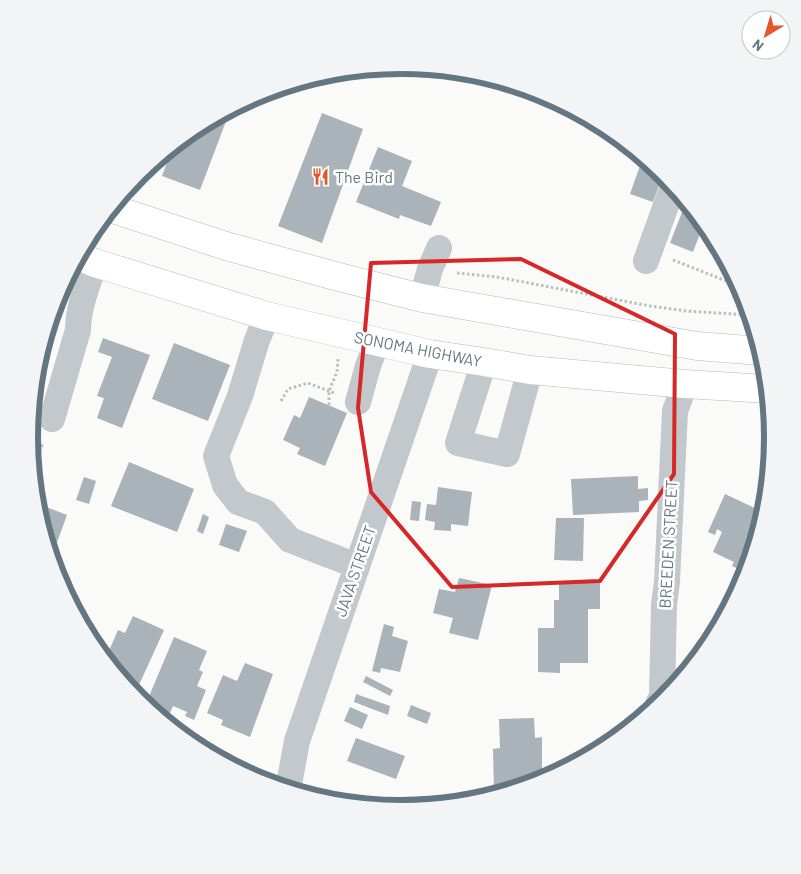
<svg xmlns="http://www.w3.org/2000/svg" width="801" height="874" font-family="Barlow,sans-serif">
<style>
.building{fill:#aab3b9}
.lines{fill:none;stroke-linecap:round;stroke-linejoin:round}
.major-casing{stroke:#b5babe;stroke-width:29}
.path{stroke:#bbbfc2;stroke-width:3;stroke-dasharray:2.5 2.5;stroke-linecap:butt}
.minor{stroke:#c3c8cc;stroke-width:26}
.major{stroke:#fff;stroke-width:28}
.marked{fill:none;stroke:#d62828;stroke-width:4;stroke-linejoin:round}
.labels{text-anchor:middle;stroke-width:5;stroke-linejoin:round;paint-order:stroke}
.poi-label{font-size:16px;fill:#657683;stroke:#fff;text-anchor:start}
.street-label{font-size:16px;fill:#657683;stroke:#fff}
.rim{fill:none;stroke:#657683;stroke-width:6}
</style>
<rect width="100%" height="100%" fill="#fafaf8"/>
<g class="building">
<path d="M 231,108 L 200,190 L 162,176 L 174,144 L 194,128 Z"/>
<path d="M 322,113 L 363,129 L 322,243 L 278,226 Z"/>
<path d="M 378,147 L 412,161 L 402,186 L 441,202 L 431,226 L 400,215 L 399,219 L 356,202 Z"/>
<path d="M 643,157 L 663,174 L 653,202 L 630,194 Z"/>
<path d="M 686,202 L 704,223 L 693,252 L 670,243 Z"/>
<path d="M 103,338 L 150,355 L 122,428 L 97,418 L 104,398 L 97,396 L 112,357 L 98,352 Z"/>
<path d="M 174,343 L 230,365 L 208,421 L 152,399 Z"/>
<path d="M 309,397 L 347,413 L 325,466 L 297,454 L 300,448 L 283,440 L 294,415 L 300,418 Z"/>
<path d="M 129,462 L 194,489 L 177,532 L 111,506 Z"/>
<path d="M 638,476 L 638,489 L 648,488 L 648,500 L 639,501 L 639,512 L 573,515 L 571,479 Z"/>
<path d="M 84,477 L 96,481 L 89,504 L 76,500 Z"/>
<path d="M 438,487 L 472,492 L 468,526 L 451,524 L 451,531 L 434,530 L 435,522 L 425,520 L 427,504 L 436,505 Z"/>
<path d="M 725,494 L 761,511 L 766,501 L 765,510 L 745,572 L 732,566 L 734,562 L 713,552 L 722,532 L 717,529 L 715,535 L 708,532 Z"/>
<path d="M 412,501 L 421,502 L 419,521 L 410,520 Z"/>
<path d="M 36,503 L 67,515 L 51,559 L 36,509 Z"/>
<path d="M 203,514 L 209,517 L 203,534 L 197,531 Z"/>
<path d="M 556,518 L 584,518 L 583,561 L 554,560 Z"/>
<path d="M 226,524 L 247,531 L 239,552 L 219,545 Z"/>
<path d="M 459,578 L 492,585 L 478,640 L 449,633 L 453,618 L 433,613 L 439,589 L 455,592 Z"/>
<path d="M 559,581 L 600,581 L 600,609 L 588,609 L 588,663 L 560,663 L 560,673 L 538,672 L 538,628 L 554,628 L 554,600 L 559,600 Z"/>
<path d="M 71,605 L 87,612 L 82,626 L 80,623 Z"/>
<path d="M 133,616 L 164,630 L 134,696 L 124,683 L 125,679 L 117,675 L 105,660 L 118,630 L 125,633 Z"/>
<path d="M 384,624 L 394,627 L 392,636 L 408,641 L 400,672 L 381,668 L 380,673 L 372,671 Z"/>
<path d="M 82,626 L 89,629 L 87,633 L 100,638 L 96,649 L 91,643 Z"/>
<path d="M 174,637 L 207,651 L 199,670 L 203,672 L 197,686 L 206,690 L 194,720 L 185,716 L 187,712 L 173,706 L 167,720 L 158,717 L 145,706 Z"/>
<path d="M 245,663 L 273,674 L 250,737 L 221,725 L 223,720 L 207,713 L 223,675 L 237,681 Z"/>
<path d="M 366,676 L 393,690 L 390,696 L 363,682 Z"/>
<path d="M 356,694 L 390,706 L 388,715 L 354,702 Z"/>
<path d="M 411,705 L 431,713 L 427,724 L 407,716 Z"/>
<path d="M 350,707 L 368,715 L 362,729 L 344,721 Z"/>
<path d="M 534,718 L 535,738 L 542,737 L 542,781 L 506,791 L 494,792 L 493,749 L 500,748 L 499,719 Z"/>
<path d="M 356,738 L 405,756 L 396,779 L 347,761 Z"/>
</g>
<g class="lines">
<defs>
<g id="major">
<path d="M 110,208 L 226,246 L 335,276 L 422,298 L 697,346 L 761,351"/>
<path d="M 78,256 L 95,263 L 267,316 L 430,354 L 484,362 L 530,370 L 685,384 L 767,389"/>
</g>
</defs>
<use href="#major" class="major-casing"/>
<g class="path">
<path d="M 673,260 L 739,286"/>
<path d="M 457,273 L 497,277 L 650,306 L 686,311 L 750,315"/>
<path d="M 281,401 L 288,389 L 308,383 L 334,393"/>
<path d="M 329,405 L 329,391 L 337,372 L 338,359"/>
<path d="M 32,470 L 43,443"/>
</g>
<g class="minor">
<path d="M 646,261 L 673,186"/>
<path d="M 422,298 L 430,269 L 439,248"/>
<path d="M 267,316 L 257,340 L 240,396 L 216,456 L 225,485 L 238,502 L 265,512 L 290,540 L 357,566"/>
<path d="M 484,362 L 458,443 L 507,454 L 530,370"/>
<path d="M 358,402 L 368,366 L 377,342"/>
<path d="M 52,419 L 78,330 C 78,307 88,284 95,263"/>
<path d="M 658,704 L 662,696 L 664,605 L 667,582 L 675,411 L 685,384"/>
<path d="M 288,790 L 297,741 L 430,354"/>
</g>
<use href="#major" class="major"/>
</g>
<path class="marked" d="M 521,259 L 675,334 L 674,474 L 600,581 L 452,587 L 371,492 L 358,408 L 371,263 Z"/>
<defs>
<symbol id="restaurant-bare" viewBox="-9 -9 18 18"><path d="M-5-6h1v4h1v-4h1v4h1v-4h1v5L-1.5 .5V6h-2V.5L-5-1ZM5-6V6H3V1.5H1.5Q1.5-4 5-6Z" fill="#e4572e" stroke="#fff" stroke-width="2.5" paint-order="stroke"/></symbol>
</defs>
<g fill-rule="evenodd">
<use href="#restaurant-bare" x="308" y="164" width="25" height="25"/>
</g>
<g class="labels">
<g class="poi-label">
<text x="335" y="183">The Bird</text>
</g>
<g class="street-label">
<text transform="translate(418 349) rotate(11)" y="6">SONOMA HIGHWAY</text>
<text transform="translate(668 544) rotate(-87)" y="6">BREEDEN STREET</text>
<text transform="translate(355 571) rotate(-71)" y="6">JAVA STREET</text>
</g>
</g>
<path d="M0 0H801V874H0ZM38 437a363 363 0 1 1 726 0a363 363 0 1 1-726 0Z" fill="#f3f4f5" fill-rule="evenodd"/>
<path class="rim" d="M38 437a363 363 0 1 1 726 0a363 363 0 1 1-726 0Z"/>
<g transform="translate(766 35) rotate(218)"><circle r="24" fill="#ffffff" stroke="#c1c8cd"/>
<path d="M0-4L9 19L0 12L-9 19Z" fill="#e4572e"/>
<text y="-8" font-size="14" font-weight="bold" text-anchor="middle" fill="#657683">N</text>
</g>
</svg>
